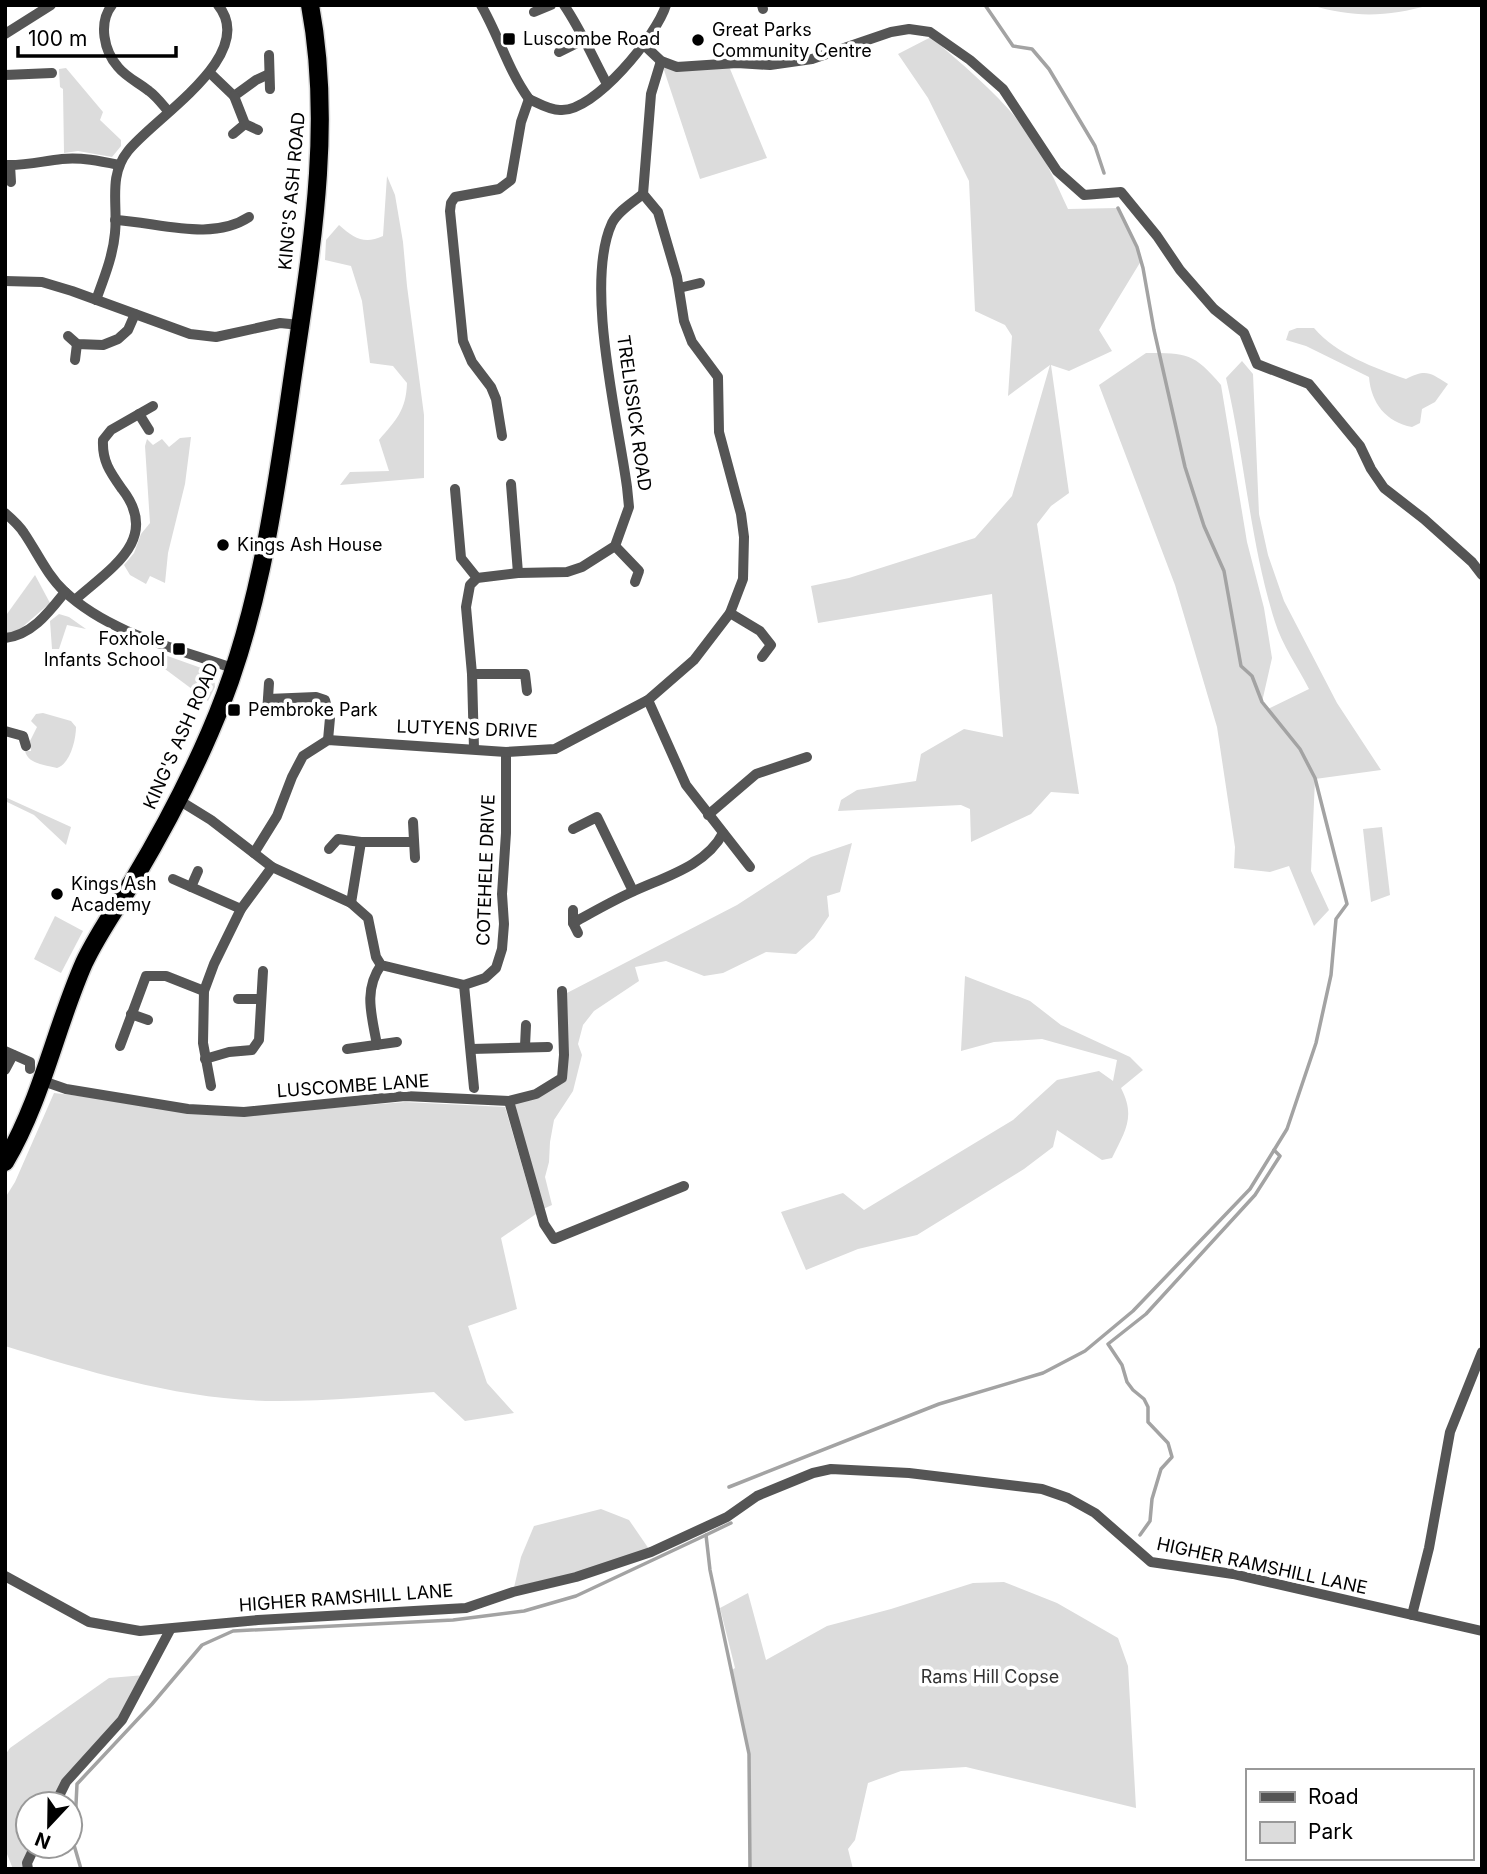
<svg xmlns="http://www.w3.org/2000/svg" width="1487" height="1874" font-family="Inter,sans-serif">
<style>
.green{fill:#dcdcdc}
.lines{fill:none;stroke-linecap:round;stroke-linejoin:round}
.stream{stroke:#a3a3a3;stroke-width:3.5}
.trunk-casing{stroke:#dbdbdb;stroke-width:21}
.minor{stroke:#555;stroke-width:10}
.trunk{stroke:#000;stroke-width:18}
.poi-dot{fill:#000;stroke:#fff;stroke-width:2.5}
.labels{text-anchor:middle;stroke-width:7;stroke-linejoin:round;paint-order:stroke}
.poi-label{font-size:18px;fill:#000;stroke:#fff;text-anchor:start}
.street-label{font-size:18px;fill:#000;stroke:#fff}
.park-label{font-size:18px;fill:#333;stroke:#fff}
</style>
<rect width="100%" height="100%" fill="#fff"/>
<g class="green">
<path d="M 1311,5 L 1429,5 C 1388,17 1353,18 1311,5 Z"/>
<path d="M 931,37 C 965,67 1000,95 1027,132 C 1044,155 1056,183 1068,209 L 1118,208 L 1137,247 L 1141,261 L 1099,330 L 1112,351 L 1069,371 L 1051,365 L 1069,493 L 1051,506 L 1037,524 L 1079,794 L 1051,792 L 1031,814 L 971,842 L 970,809 L 961,805 L 838,811 L 841,800 L 857,790 L 916,781 L 921,754 L 964,729 L 1003,737 L 992,594 L 818,623 L 811,586 L 849,578 L 975,538 L 1012,496 L 1050,365 L 1008,396 L 1012,336 L 1005,325 L 975,311 L 969,181 L 928,98 L 898,54 Z"/>
<path d="M 661,61 L 728,64 L 767,158 L 700,179 Z"/>
<path d="M 66,68 L 103,112 L 100,120 L 121,140 L 121,146 L 112,157 L 78,151 L 64,153 L 63,89 L 60,87 L 59,69 Z"/>
<path d="M 387,176 L 395,195 L 403,242 L 407,286 L 424,415 L 424,478 L 340,485 L 350,472 L 389,471 L 379,440 C 396,420 406,411 407,383 L 393,366 L 370,363 L 362,301 L 351,266 L 325,260 L 326,240 L 339,225 C 354,238 364,245 383,236 Z"/>
<path d="M 1297,328 L 1314,328 C 1336,354 1375,368 1406,379 C 1426,369 1429,372 1448,384 L 1435,402 L 1422,409 L 1420,423 L 1412,427 C 1386,422 1371,403 1369,377 L 1306,346 L 1286,340 L 1289,331 Z"/>
<path d="M 1146,353 C 1187,353 1194,353 1221,385 L 1247,542 L 1264,608 L 1272,658 L 1262,702 L 1268,709 L 1309,689 C 1298,667 1282,645 1275,622 C 1250,543 1245,459 1226,378 L 1242,361 L 1253,374 L 1259,514 L 1268,555 L 1284,601 L 1337,703 L 1381,770 L 1315,779 L 1311,871 L 1329,910 L 1314,926 L 1289,866 L 1270,872 L 1234,868 L 1235,847 L 1217,727 L 1175,585 L 1099,385 Z"/>
<path d="M 191,437 L 185,484 L 168,553 L 165,583 L 150,576 L 146,584 L 130,575 L 124,565 L 134,553 L 141,534 L 150,523 L 145,446 L 147,439 L 153,445 L 162,439 L 169,447 L 180,438 Z"/>
<path d="M 35,575 L 50,603 L 19,630 L 5,634 L 7,614 Z"/>
<path d="M 59,614 L 69,617 L 86,629 L 67,625 L 59,649 L 52,649 L 50,621 Z"/>
<path d="M 162,654 L 204,669 L 214,675 L 215,687 L 208,701 L 161,666 L 159,662 Z"/>
<path d="M 43,713 L 71,721 L 76,727 C 76,740 70,764 57,768 C 45,765 28,764 25,751 L 31,751 L 30,741 L 37,727 L 31,721 L 36,714 Z"/>
<path d="M 5,797 L 71,827 L 66,845 L 34,815 L 5,801 Z"/>
<path d="M 1382,827 L 1390,895 L 1371,902 L 1363,829 Z"/>
<path d="M 852,843 L 840,892 L 827,896 L 829,916 L 814,938 L 796,954 L 766,952 L 723,973 L 704,976 L 666,961 L 635,967 L 639,981 L 594,1011 L 583,1025 L 578,1044 L 582,1055 L 573,1091 L 554,1120 L 550,1142 L 549,1162 L 545,1177 L 552,1205 L 543,1209 L 513,1103 L 563,1081 L 565,994 L 737,905 L 811,857 Z"/>
<path d="M 55,916 L 83,931 L 61,973 L 34,959 Z"/>
<path d="M 965,976 L 1030,1001 L 1061,1025 L 1130,1057 L 1143,1070 L 1121,1088 C 1136,1117 1125,1131 1112,1158 L 1102,1160 L 1057,1130 L 1053,1147 L 1024,1169 L 917,1235 L 858,1249 L 806,1270 L 781,1212 L 843,1193 L 864,1210 L 1013,1120 L 1057,1080 L 1099,1071 L 1113,1081 L 1117,1060 L 1042,1039 L 994,1042 L 961,1051 Z"/>
<path d="M 54,1093 L 244,1115 L 405,1102 L 505,1107 L 536,1214 L 501,1238 L 517,1309 L 468,1326 L 487,1383 L 514,1413 L 465,1421 L 434,1392 C 383,1396 330,1401 278,1401 C 185,1401 93,1373 5,1346 L 5,1198 L 15,1182 Z"/>
<path d="M 601,1509 L 629,1520 L 651,1552 L 513,1592 L 521,1557 L 534,1526 Z"/>
<path d="M 1004,1582 L 1057,1603 L 1118,1638 L 1128,1666 L 1136,1808 L 966,1767 L 901,1771 L 868,1783 L 855,1840 L 848,1849 L 853,1869 L 750,1869 L 749,1754 L 732,1670 L 735,1668 L 720,1608 L 748,1593 L 766,1660 L 827,1626 L 891,1609 L 973,1583 Z"/>
<path d="M 145,1675 L 129,1706 L 55,1804 L 28,1804 L 28,1846 L 35,1846 L 23,1869 L 13,1869 L 5,1849 L 5,1755 L 10,1748 L 109,1678 Z"/>
</g>
<g class="lines">
<g class="stream">
<path d="M 985,5 L 1013,46 L 1032,49 L 1049,69 L 1095,146 L 1104,173"/>
<path d="M 729,1487 L 939,1404 L 1043,1373 L 1085,1351 L 1133,1311 L 1250,1189 L 1287,1129 L 1316,1043 L 1331,975 L 1336,919 L 1347,904 L 1315,778 L 1300,749 L 1262,702 L 1252,676 L 1241,666 L 1224,571 L 1204,526 L 1185,467 L 1154,330 L 1143,268 L 1137,247 L 1118,208"/>
<path d="M 731,1523 L 706,1535 L 710,1570 L 749,1754 L 750,1869"/>
<path d="M 1140,1535 L 1150,1521 L 1152,1499 L 1161,1469 L 1172,1457 L 1168,1443 L 1148,1422 L 1148,1407 L 1144,1399 L 1133,1390 L 1127,1382 L 1122,1365 L 1108,1344 L 1146,1314 L 1255,1195 L 1280,1156 L 1274,1150"/>
<path d="M 81,1869 L 74,1845 L 77,1784 L 152,1704 L 202,1645 L 233,1631 L 453,1620 L 524,1611 L 576,1596 L 706,1535"/>
</g>
<defs>
<path id="trunk" d="M 5,1162 C 42,1099 55,1029 84,963 C 98,933 117,907 134,879 C 162,832 188,783 210,732 C 258,623 274,505 291,388 C 309,262 334,132 310,5"/>
</defs>
<use href="#trunk" class="trunk-casing"/>
<g class="minor">
<path d="M 112,5 C 98,23 104,51 118,67 C 126,77 139,83 149,91 C 156,96 162,104 168,111"/>
<path d="M 481,5 C 499,36 508,70 529,99"/>
<path d="M 564,5 C 581,30 593,58 607,84"/>
<path d="M 762,5 L 763,9"/>
<path d="M 534,12 L 551,5"/>
<path d="M 5,34 L 51,5"/>
<path d="M 643,44 L 661,61 L 677,67 L 737,63 L 770,65 L 812,59 L 891,32 L 909,29 L 930,32 L 970,60 L 1003,89 L 1057,171 L 1084,195 L 1121,192 L 1157,236 L 1180,270 L 1214,309 L 1244,333 L 1257,364 L 1309,384 L 1360,446 L 1371,469 L 1384,488 L 1424,519 L 1472,562 L 1482,575"/>
<path d="M 559,52 L 583,40"/>
<path d="M 269,55 L 270,89"/>
<path d="M 210,73 L 234,96 L 256,80 L 269,74"/>
<path d="M 5,75 L 52,73"/>
<path d="M 234,96 L 245,124 L 258,130"/>
<path d="M 529,99 C 538,103 549,110 560,110 C 594,113 657,35 666,5"/>
<path d="M 233,134 L 245,124"/>
<path d="M 5,165 C 25,166 43,161 62,159 C 81,157 100,161 119,165"/>
<path d="M 10,165 L 11,182"/>
<path d="M 115,220 C 158,222 211,242 249,217"/>
<path d="M 5,281 L 42,282 L 72,291 L 190,334 L 216,337 L 280,323 L 300,325"/>
<path d="M 679,288 L 700,283"/>
<path d="M 96,300 C 104,278 113,256 115,233 C 118,204 108,176 128,151 C 155,117 259,55 218,5"/>
<path d="M 68,336 L 77,344 L 103,345 L 118,339 L 128,330 L 135,314"/>
<path d="M 75,360 L 77,344"/>
<path d="M 139,414 L 149,430"/>
<path d="M 502,436 L 496,399 L 491,387 L 472,362 L 463,341 L 450,211 L 451,203 L 455,197 L 499,189 L 511,180 L 521,122 L 529,99"/>
<path d="M 511,484 L 518,573"/>
<path d="M 455,489 L 461,558 L 477,578"/>
<path d="M 5,513 C 12,519 19,525 24,533 C 37,552 47,575 64,591 C 110,634 176,648 235,669"/>
<path d="M 615,546 L 639,571 L 635,582"/>
<path d="M 76,599 C 111,568 161,539 122,489 C 110,472 102,461 103,440 L 111,430 L 153,406"/>
<path d="M 730,613 L 760,631 L 771,645 L 762,657"/>
<path d="M 5,638 C 32,635 49,612 65,592"/>
<path d="M 472,674 L 525,674 L 527,691"/>
<path d="M 268,699 L 316,697 L 325,700 L 330,718 L 328,740"/>
<path d="M 648,700 L 686,785 L 750,867"/>
<path d="M 267,713 L 269,683"/>
<path d="M 5,731 L 23,736 L 26,746"/>
<path d="M 474,749 L 472,674 L 466,607 L 470,585 L 477,578 L 518,573 L 567,572 L 582,567 L 615,546 L 629,507 L 627,487 C 618,420 584,283 612,223 C 618,211 633,202 643,194"/>
<path d="M 177,799 L 211,820 L 272,867 L 351,903 L 368,918 L 376,957 L 381,965 L 464,985 L 485,978 L 496,968 L 502,949 L 504,924 L 502,894 L 506,833 L 506,752"/>
<path d="M 708,815 L 756,774 L 807,757"/>
<path d="M 413,822 L 415,858"/>
<path d="M 573,829 L 597,817 L 633,891"/>
<path d="M 329,849 L 338,839 L 361,842 L 413,842"/>
<path d="M 254,853 L 277,816 L 292,777 L 303,756 L 328,740 L 506,752 L 555,749 L 648,700 L 694,660 L 730,613 L 743,579 L 744,537 L 741,514 L 719,432 L 718,377 L 692,342 L 684,321 L 677,277 L 658,212 L 643,194 L 651,94 L 661,61"/>
<path d="M 173,879 L 241,909"/>
<path d="M 191,887 L 198,871"/>
<path d="M 351,903 L 361,842"/>
<path d="M 573,910 L 573,923 L 578,933"/>
<path d="M 573,923 C 593,912 612,901 632,892 C 664,877 706,866 723,833"/>
<path d="M 464,985 L 474,1088"/>
<path d="M 238,999 L 261,999"/>
<path d="M 131,1014 L 148,1020"/>
<path d="M 377,1045 C 372,1016 363,991 381,965"/>
<path d="M 120,1046 L 146,976 L 166,976 L 204,991"/>
<path d="M 525,1046 L 526,1025"/>
<path d="M 347,1049 L 397,1042"/>
<path d="M 471,1049 L 548,1047"/>
<path d="M 5,1051 L 30,1062 L 30,1069"/>
<path d="M 205,1059 L 229,1052 L 252,1050 L 259,1040 L 263,971"/>
<path d="M 5,1070 L 13,1055"/>
<path d="M 43,1081 L 66,1089 L 188,1109 L 244,1112 L 405,1096 L 509,1101 L 536,1094 L 562,1078 L 564,1055 L 562,991"/>
<path d="M 211,1086 L 203,1043 L 204,991 L 214,964 L 241,909 L 272,867"/>
<path d="M 509,1101 L 544,1224 L 554,1239 L 684,1186"/>
<path d="M 5,1576 L 89,1622 L 140,1631 L 258,1620 L 466,1608 L 513,1592 L 576,1577 L 651,1552 L 727,1517 L 757,1496 L 813,1473 L 831,1469 L 909,1473 L 1042,1489 L 1068,1498 L 1095,1513 L 1151,1562 L 1233,1574 L 1482,1631"/>
<path d="M 1412,1615 L 1429,1548 L 1450,1432 L 1482,1352"/>
<path d="M 55,1804 L 66,1782 L 122,1720 L 170,1630"/>
<path d="M 28,1869 L 27,1863 L 35,1846"/>
</g>
<use href="#trunk" class="trunk"/>
</g>
<g class="poi-dot">
<rect x="502" y="32" width="14" height="14" rx="3.5"/>
<circle cx="698" cy="40" r="7"/>
<circle cx="223" cy="545" r="7"/>
<rect x="172" y="642" width="14" height="14" rx="3.5"/>
<rect x="227" y="703" width="14" height="14" rx="3.5"/>
<circle cx="57" cy="894" r="7"/>
</g>
<g class="labels">
<g class="poi-label">
<text x="712" y="36">Great Parks<tspan x="712" dy="21">Community Centre</tspan></text>
<text x="523" y="45">Luscombe Road</text>
<text x="237" y="551">Kings Ash House</text>
<text x="165" y="645" text-anchor="end">Foxhole<tspan x="165" dy="21">Infants School</tspan></text>
<text x="248" y="716">Pembroke Park</text>
<text x="71" y="890">Kings Ash<tspan x="71" dy="21">Academy</tspan></text>
</g>
<g class="street-label">
<text transform="translate(292 191) rotate(-85)" y="6">KING'S ASH ROAD</text>
<text transform="translate(634 413) rotate(82)" y="6">TRELISSICK ROAD</text>
<text transform="translate(467 729) rotate(2)" y="6">LUTYENS DRIVE</text>
<text transform="translate(181 736) rotate(-66)" y="6">KING'S ASH ROAD</text>
<text transform="translate(486 870) rotate(-88)" y="6">COTEHELE DRIVE</text>
<text transform="translate(353 1086) rotate(-4)" y="6">LUSCOMBE LANE</text>
<text transform="translate(1262 1566) rotate(12)" y="6">HIGHER RAMSHILL LANE</text>
<text transform="translate(346 1598) rotate(-4)" y="6">HIGHER RAMSHILL LANE</text>
</g>
<g class="park-label">
<text x="990" y="1683">Rams Hill Copse</text>
</g>
</g>
<rect width="1487" height="1874" fill="none" stroke="#000000" stroke-width="14"/>
<rect x="1246" y="1769" width="228" height="91" fill="#ffffff" stroke="#999999" stroke-width="2"/>
<rect x="1260" y="1792" width="35" height="10" fill="#555555" stroke="#999999" stroke-width="2"/>
<text x="1308" y="1804" font-size="21" fill="#000000">Road</text>
<rect x="1260" y="1822" width="35" height="21" fill="#dcdcdc" stroke="#999999" stroke-width="2"/>
<text x="1308" y="1839" font-size="21" fill="#000000">Park</text>
<g transform="translate(49 1825) rotate(202)"><circle r="33" fill="#ffffff" stroke="#999999" stroke-width="2"/>
<path d="M0-5L12 26L0 18L-12 26Z" fill="#000000"/>
<text y="-10" font-size="19" font-weight="bold" text-anchor="middle" fill="#000000">N</text>
</g>
<path d="M18 46v10h158v-10" fill="none" stroke="#000000" stroke-width="3.5"/>
<text x="28" y="46" font-size="21" fill="#000000" stroke="#ffffff" stroke-width="5" paint-order="stroke">100 m</text>
</svg>
